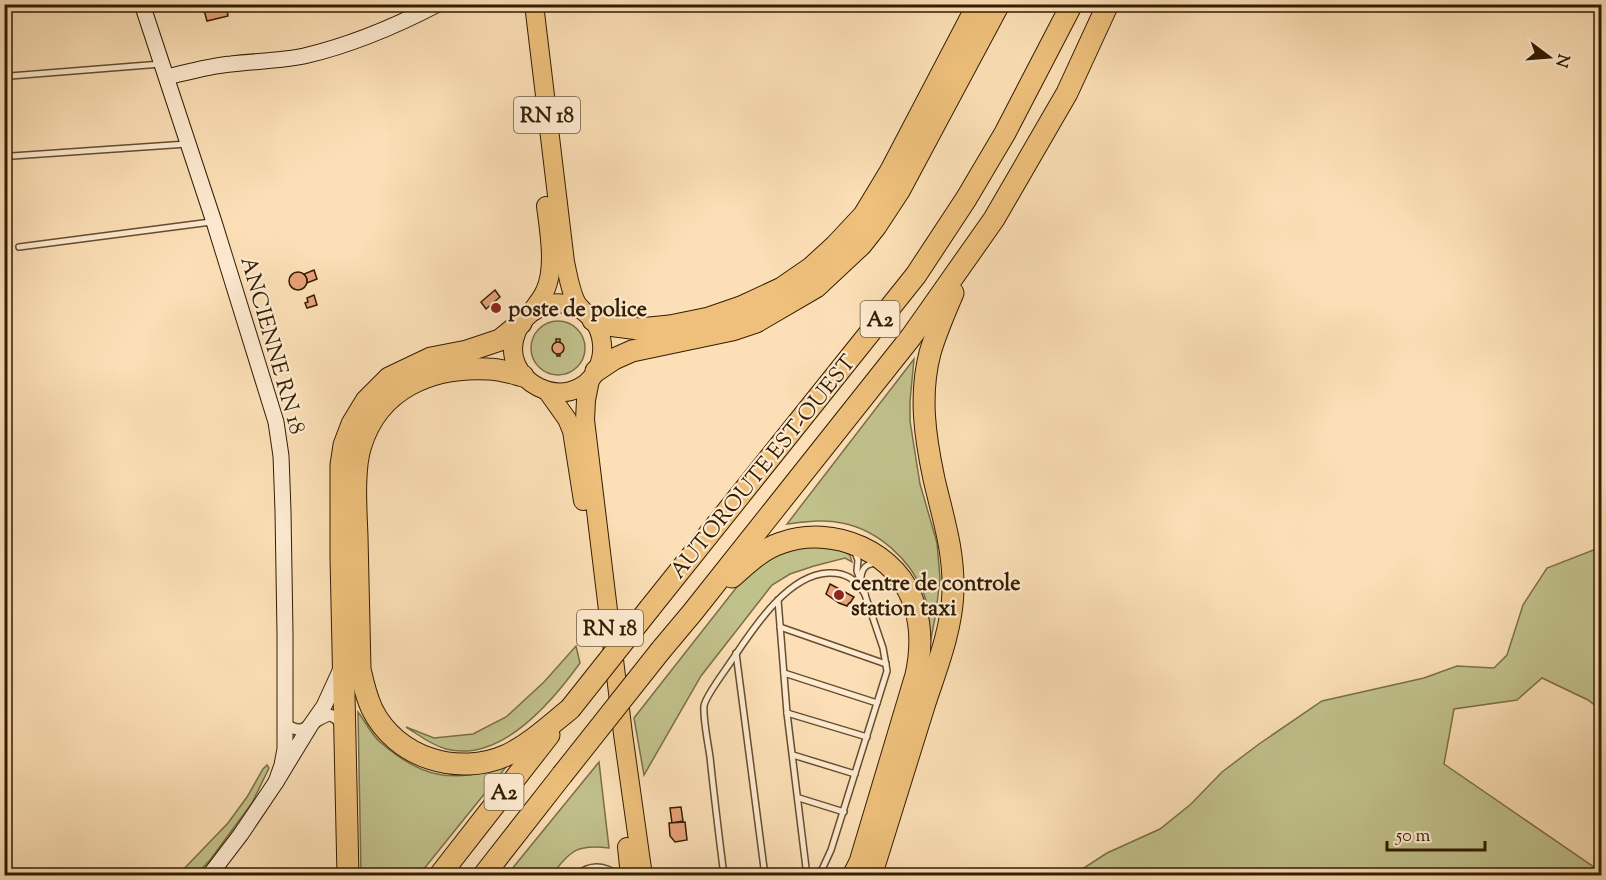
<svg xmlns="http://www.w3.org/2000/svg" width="1606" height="880" font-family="'Sorts Mill Goudy',serif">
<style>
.green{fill:#c1c18c;stroke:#7a6f46;stroke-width:1.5}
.building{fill:#e8a179;stroke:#321d00;stroke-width:1.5}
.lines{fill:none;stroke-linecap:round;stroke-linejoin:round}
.lane-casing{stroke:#644e2e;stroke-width:8}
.street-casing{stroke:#644e2e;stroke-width:13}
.secondary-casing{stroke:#321d00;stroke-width:17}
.primary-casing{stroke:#321d00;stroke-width:20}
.highway-casing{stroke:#321d00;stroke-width:23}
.lane{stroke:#fdead0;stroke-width:5}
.street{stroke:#fdead0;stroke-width:10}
.secondary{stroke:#fdead0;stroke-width:15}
.primary{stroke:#eec07b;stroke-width:18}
.highway{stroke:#eec07b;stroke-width:21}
.highway-bridge-casing{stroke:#321d00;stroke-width:23;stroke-linecap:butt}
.highway-bridge{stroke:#eec07b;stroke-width:21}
.poi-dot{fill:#8f2418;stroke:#fdead0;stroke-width:2}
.labels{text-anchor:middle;stroke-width:4.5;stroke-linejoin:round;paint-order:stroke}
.shield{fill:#fdead0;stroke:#6f5a3e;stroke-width:1.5}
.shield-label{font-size:21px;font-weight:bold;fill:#321d00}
.poi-label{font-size:22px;font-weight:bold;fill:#321d00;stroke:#fdead0;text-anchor:start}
.street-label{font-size:22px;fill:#321d00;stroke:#fdead0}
</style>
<rect width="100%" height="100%" fill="#fcdfb6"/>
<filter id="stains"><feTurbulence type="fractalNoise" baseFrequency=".00333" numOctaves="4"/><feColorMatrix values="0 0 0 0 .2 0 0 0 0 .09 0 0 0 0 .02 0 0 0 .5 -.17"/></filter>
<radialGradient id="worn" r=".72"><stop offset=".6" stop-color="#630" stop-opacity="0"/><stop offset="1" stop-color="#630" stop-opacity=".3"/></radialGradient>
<g class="green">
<circle cx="558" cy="348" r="27"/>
<path d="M 914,359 L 910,401 L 910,421 L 920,484 L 937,543 L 940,578 L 936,613 L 929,649 C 929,631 930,611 924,594 C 911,560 878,530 842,523 C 824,519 805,522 787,524 Z"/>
<path d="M 820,546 L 840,549 L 850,555 L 852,562 L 845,558 L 814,566 L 790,574 L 772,585 L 701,676 L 644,775 L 634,718 L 736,588 L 760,566 L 781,552 L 799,547 Z"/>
<path d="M 1601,547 L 1601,710 L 1588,700 L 1542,678 L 1517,700 L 1454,709 L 1444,764 L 1601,872 L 1601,875 L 1073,875 L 1107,853 L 1160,829 L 1191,804 L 1222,772 L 1259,744 L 1322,701 L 1424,678 L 1457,666 L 1494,668 L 1507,655 L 1523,605 L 1547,568 Z"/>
<path d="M 576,646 L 580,663 C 552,702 501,763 446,749 C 431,745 419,735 406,727 L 434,738 L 473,734 L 506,717 L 544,682 Z"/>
<path d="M 358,712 C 365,721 371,734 380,742 C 395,755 417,770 437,774 C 460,779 485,773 506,767 L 419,875 L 361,875 Z"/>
<path d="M 599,762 L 609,848 C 578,844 570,850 552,875 L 507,875 Z"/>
<path d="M 267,765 L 269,768 L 252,803 L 210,860 L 196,875 L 178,875 L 228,823 L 247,797 L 263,769 Z"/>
</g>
<g class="building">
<path d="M 198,4 L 226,4 L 228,16 L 207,21 L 204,10 L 199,11 Z"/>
<path d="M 245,4 L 279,4 L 246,11 Z"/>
<path d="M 314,270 L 317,279 L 307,283 L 307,279 L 304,274 Z"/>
<circle cx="298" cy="281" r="9"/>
<path d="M 495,290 L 500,297 L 486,309 L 481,302 Z"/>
<path d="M 314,295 L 317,305 L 307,308 L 305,303 L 308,302 L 307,298 Z"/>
<path d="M 556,339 L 560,339 L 560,356 L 557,356 Z"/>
<circle cx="558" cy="348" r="6"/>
<path d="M 830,584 L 854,597 L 850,603 L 849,603 L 847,606 L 839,603 L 826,594 Z"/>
<path d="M 681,807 L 683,821 L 672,823 L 670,808 Z"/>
<path d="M 685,822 L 687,840 L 675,842 L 670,836 L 669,823 Z"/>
</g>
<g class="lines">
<defs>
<g id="lane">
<path d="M 10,76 L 161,64"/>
<path d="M 12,156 L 187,144"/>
<path d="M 19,247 L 211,222"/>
<path d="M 861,577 C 862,568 866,564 876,563"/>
<path d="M 778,600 L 787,713 L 807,876"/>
<path d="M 780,627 L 886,664"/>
<path d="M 736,653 L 765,876"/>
<path d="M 784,673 L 877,703"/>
<path d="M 787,713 L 867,737"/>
<path d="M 793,755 L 855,774"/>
<path d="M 799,798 L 844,812"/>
<path d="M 576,876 C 591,862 606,866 620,876"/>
<path d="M 724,876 C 719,836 714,796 710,757 C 708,743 703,719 704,706 C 705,697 724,672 730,663 C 751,632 786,575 828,573 C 846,572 855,579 865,594"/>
<path d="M 819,876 L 831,850 L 887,671 L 883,648 L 857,571 L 858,560 L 855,552"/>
</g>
<path id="street" d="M 285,723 C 304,740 312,719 331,715 L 337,719 L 343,728"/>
<g id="secondary">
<path d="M 142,4 L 214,222 L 276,422 L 281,456 L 283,511 L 285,633 L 285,749 L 282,765 L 276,782"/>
<path d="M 167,77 C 188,72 209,66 231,64 C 255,61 280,61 304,56 C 351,45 396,26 438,4"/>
<path d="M 209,876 L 241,834 L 276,782 L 310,726 L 324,706 L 341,669"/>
</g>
<g id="primary">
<path d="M 534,4 L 565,262 C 568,275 570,290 576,302 C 580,309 586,313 592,319 C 604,333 605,354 597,370 C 570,418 495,381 517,331 C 526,311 548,299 570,305 C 574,306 578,308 582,310"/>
<path d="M 532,311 C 536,305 542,298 545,291 C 556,268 549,230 546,206"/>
<path d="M 590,380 L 586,400 L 585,420 L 623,734 L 643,876"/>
<path d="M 547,391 L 567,419 L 572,431 L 583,501"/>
<path d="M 627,847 L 630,876"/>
</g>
<g id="highway">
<path d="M 593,320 L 608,325 L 639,329 L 670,326 L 709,318 L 741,307 L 782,288 L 811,268 L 835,246 L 864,215 L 890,172 L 978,4"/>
<path d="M 596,371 L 614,359 L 632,351 L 732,330 L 756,322 L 816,287 L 861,245 L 876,226 L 899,191 L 999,4"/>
<path d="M 523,376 C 512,373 500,369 488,369 C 431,366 379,388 361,445 C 353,468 356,511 357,536 C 358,580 359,625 360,669 C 363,683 366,696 372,709 C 396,758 458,777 507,755 C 530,744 550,725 570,709"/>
<path d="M 732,577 C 747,564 762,549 781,543 C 833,524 899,552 915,607 C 922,630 921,652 916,675 L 860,862 L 853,876"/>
<path d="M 650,608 L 916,275 L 966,199 L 1005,133 L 1072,4"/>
<path d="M 661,650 L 692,613 L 911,337 L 994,219 L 1067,93 L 1108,4"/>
<path d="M 348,876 L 341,558 L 341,465 L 344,445 L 352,424 L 366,401 L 389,378 L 431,358 L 467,351 L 500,340 L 521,323"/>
<path d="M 439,876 L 549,735"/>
<path d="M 483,876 L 562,775"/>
<path d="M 871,876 C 889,819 907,762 924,706 C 936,669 952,630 953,591 C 954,550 943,518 934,479 C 925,437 919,395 930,353 C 936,332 945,312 953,293"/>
</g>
</defs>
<use href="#lane" class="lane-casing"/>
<use href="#street" class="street-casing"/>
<use href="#secondary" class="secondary-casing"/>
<use href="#primary" class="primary-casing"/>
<use href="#highway" class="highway-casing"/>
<use href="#lane" class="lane"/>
<use href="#street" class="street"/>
<use href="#secondary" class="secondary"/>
<use href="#primary" class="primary"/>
<use href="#highway" class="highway"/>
<defs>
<g id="highway-bridge">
<path d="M 570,709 L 650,608"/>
<path d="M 562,775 L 661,650"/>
</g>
</defs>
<use href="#highway-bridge" class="highway-bridge-casing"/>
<use href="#highway-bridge" class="highway-bridge"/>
</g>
<g class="poi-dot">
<circle cx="496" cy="308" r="6"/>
<circle cx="839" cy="595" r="6"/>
</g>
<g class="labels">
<g class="shield">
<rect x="514" y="97" width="66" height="36" rx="4.5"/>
<rect x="860.5" y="301" width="39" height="36" rx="4.5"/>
<rect x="577" y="610" width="66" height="36" rx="4.5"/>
<rect x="484.5" y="774" width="39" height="36" rx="4.5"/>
</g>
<g class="shield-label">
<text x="547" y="122">RN 18</text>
<text x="880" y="326">A2</text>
<text x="610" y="635">RN 18</text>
<text x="504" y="799">A2</text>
</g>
<g class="poi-label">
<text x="508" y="316">poste de police</text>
<text x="851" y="590">centre de controle<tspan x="851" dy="25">station taxi</tspan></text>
</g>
<g class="street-label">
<text transform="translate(274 345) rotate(74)" y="8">ANCIENNE RN 18</text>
<text transform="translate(762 466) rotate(-51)" y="8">AUTOROUTE EST-OUEST</text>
</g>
</g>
<rect width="1606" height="880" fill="none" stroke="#fcdfb6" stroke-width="24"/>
<rect x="6" y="6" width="1594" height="868" fill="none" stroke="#321d00" stroke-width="3"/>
<rect x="12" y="12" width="1582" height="856" fill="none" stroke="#321d00" stroke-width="1.5"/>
<g transform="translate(1549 57) rotate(106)" stroke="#fdead0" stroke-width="4.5" paint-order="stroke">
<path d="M0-4.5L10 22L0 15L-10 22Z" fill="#321d00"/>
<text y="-9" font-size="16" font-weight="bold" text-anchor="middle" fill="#321d00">N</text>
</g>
<path d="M1387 841v9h98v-9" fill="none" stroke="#321d00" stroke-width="3"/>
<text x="1396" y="841" font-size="18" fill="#321d00" stroke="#fdead0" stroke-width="4.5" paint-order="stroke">50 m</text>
<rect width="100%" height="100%" filter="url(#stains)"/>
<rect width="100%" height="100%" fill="url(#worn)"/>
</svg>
